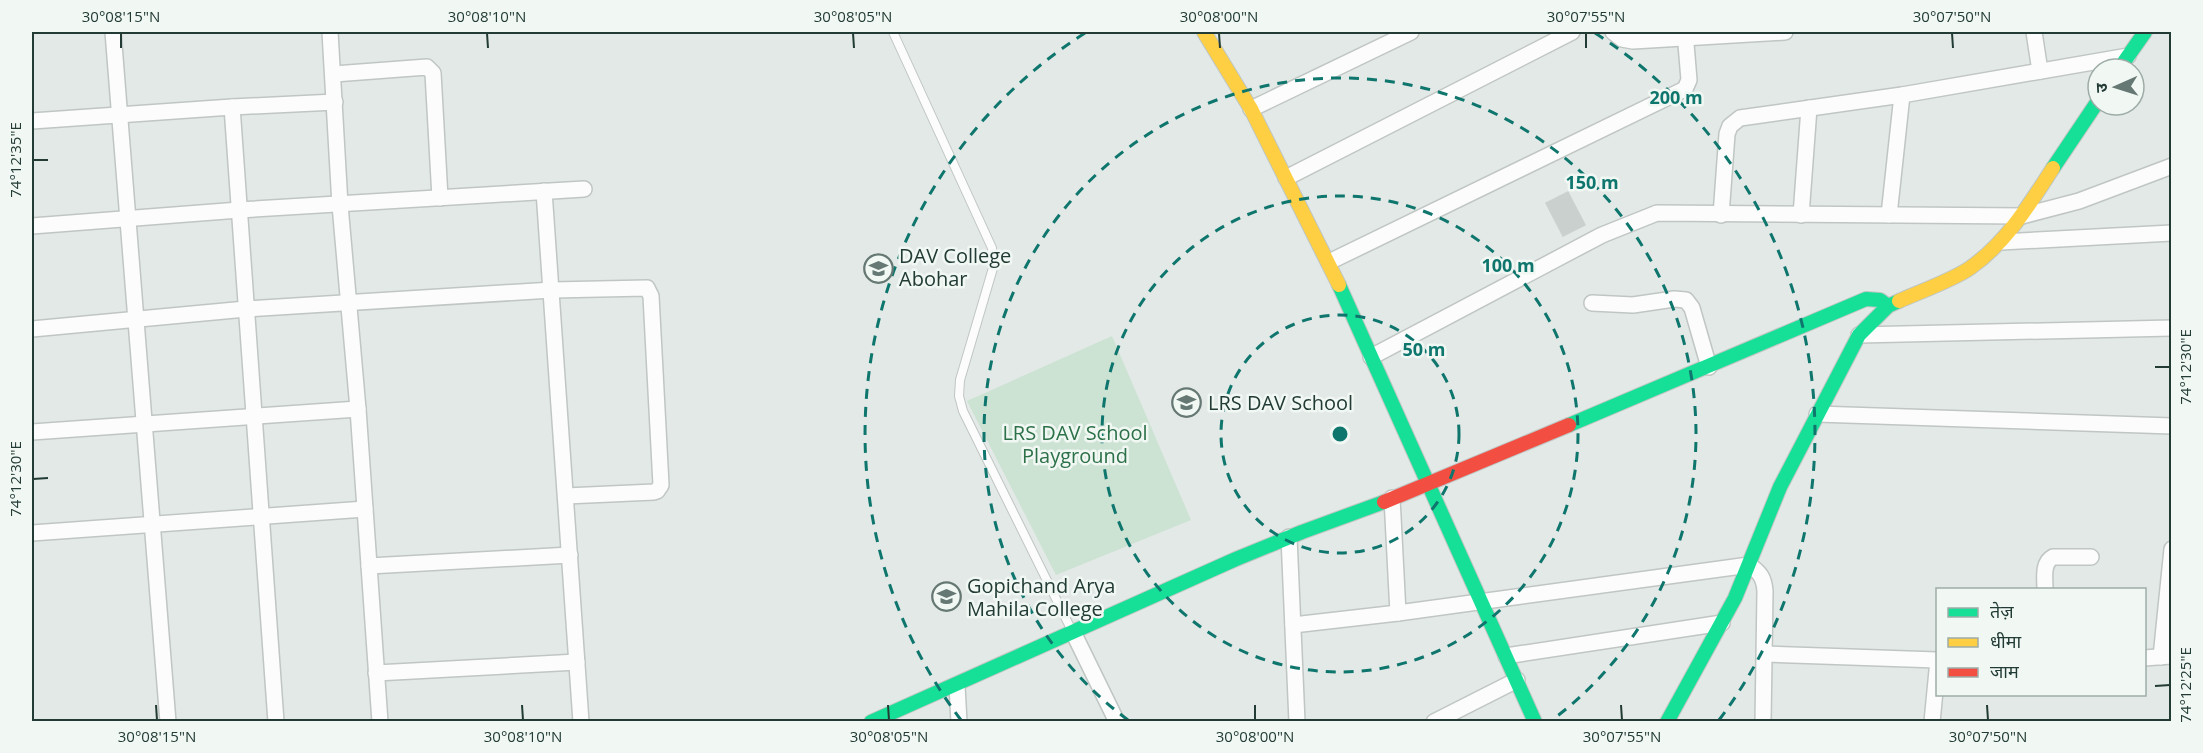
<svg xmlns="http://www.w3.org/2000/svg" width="2203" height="753" font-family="'Open Sans','Noto Sans Devanagari',sans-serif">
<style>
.green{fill:#cce2d3}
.building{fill:#cad0ce;stroke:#ccd1cf;stroke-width:1.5}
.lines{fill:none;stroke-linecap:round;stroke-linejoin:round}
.lane-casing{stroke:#c0c6c3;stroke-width:10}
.street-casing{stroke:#c0c6c3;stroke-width:18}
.fast-casing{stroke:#bfc6c3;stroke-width:16}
.slow-casing{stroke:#bfc6c3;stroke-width:16}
.jam-casing{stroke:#bfc6c3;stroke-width:16}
.lane{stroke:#fbfcfb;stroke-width:8}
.street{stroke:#fbfcfb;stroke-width:15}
.fast{stroke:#16e098;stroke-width:14}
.slow{stroke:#ffcf43;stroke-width:14}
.jam{stroke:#f24e42;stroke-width:14}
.ticks{fill:none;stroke:#223b35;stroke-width:2}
.ring{fill:none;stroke:#0f766e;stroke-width:3;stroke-dasharray:10 8}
.labels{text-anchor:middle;stroke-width:5;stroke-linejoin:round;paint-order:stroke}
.poi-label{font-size:20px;fill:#223b35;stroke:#f1f8f4;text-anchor:start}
.park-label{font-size:20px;fill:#2d7149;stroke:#f1f8f4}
.centre{fill:#0f766e;stroke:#f1f8f4;stroke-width:3}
.ring-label{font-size:18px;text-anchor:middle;font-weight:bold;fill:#0f766e;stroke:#f1f8f4;stroke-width:5;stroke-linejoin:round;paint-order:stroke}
.neatline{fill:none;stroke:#223b35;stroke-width:2}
.ticks-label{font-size:15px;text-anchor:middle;fill:#223b35}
</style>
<rect width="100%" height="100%" fill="#e3e9e6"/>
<path class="green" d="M 1112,336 L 1191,520 L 1056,575 L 967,401 Z"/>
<path class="building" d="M 1568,192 L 1585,225 L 1563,236 L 1546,203 Z"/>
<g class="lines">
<defs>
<path id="lane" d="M 893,32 L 992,248 L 993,268 L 960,380 L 959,396 L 963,411 L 1072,631"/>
<g id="street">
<path d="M 113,32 L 168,722"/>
<path d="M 330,32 L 340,205 L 358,409 L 380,722"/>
<path d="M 1613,32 L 1622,39 L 1633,41 L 1785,32"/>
<path d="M 2034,32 L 2040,71"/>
<path d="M 334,74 L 427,67 L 433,73 L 440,198"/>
<path d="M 232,107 L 276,722"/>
<path d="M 1251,109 L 1411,32"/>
<path d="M 32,121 L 232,107 L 335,102"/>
<path d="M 1286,178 L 1572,32"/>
<path d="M 544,191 L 581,722"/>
<path d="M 1721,215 L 1727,134 L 1730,126 L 1740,118 L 1902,95 L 2128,56"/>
<path d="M 1801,215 L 1809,108"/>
<path d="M 1889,215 L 1902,95"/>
<path d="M 32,226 L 239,210 L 584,189"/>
<path d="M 2001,242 L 2172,233"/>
<path d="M 1329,262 L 1685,89 L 1689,80 L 1685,32"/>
<path d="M 1592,303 L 1633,305 L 1674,299 L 1686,300 L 1692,308 L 1709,367"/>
<path d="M 32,329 L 246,309 L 552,290 L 647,288 L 651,296 L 661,485 L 657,491 L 654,492 L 566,496"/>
<path d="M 1859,335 L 2172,328"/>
<path d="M 1371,357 L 1602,235 L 1657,213 L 2022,216 L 2079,201 L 2172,166"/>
<path d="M 1817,414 L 2172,426"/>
<path d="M 32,432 L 358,409"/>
<path d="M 1392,498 L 1398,613 L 1749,565 C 1760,572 1764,578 1765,591 L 1763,722"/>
<path d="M 32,533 L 365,509"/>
<path d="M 1289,537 L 1297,722"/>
<path d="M 369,566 L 570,555"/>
<path d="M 2045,590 C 2045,578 2042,563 2053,557 L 2091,557"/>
<path d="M 1293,625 L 1398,613"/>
<path d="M 1073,632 L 1117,722"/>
<path d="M 1765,654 L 1937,660"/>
<path d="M 1506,656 L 1722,623"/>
<path d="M 2161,657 L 2172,549"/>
<path d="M 2144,658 L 2171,656"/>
<path d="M 376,673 L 577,662"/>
<path d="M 957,686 L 959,722"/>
<path d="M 1434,722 L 1517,680"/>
<path d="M 1932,722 L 1938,660"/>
</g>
<g id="fast">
<path d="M 2119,69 L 2145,32"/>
<path d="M 2053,168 L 2098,101"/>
<path d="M 1339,285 L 1535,722"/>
<path d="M 1569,425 L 1866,299 L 1880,300 L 1888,306"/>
<path d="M 871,722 L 1236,559 L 1302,532 L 1384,502"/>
<path d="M 1667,722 L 1735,598 L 1780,487 L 1859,335 L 1888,306 L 1899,301"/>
</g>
<g id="slow">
<path d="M 1204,32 L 1251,109 L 1339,285"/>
<path d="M 1899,301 C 1919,292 1953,280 1970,268 C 2007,242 2029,205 2053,168"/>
</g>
<path id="jam" d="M 1384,502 L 1569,425"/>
</defs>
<use href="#lane" class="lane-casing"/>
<use href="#street" class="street-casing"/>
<use href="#fast" class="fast-casing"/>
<use href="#slow" class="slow-casing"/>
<use href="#jam" class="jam-casing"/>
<use href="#lane" class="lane"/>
<use href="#street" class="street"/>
<use href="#fast" class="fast"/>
<use href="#slow" class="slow"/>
<use href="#jam" class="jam"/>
</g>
<path class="ticks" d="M 121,33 L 121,48M 487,33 L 488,48M 853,33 L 854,48M 1219,33 L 1220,48M 1586,33 L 1586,48M 1952,33 L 1953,48M 33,160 L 48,160M 2155,367 L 2170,367M 33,479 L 48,478M 2155,686 L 2170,685M 156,705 L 157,720M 522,705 L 523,720M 888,705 L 889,720M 1255,705 L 1255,720M 1621,705 L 1622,720M 1987,705 L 1988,720"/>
<g class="ring">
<circle cx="1340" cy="434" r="119"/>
<circle cx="1340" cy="434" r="238"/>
<path d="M1128 720A356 356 0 1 1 1552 720"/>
<path d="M961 720A475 475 0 0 1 1085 33M1595 33A475 475 0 0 1 1719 720"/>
</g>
<defs>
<symbol id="university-ring" viewBox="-11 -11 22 22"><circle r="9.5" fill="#f1f8f4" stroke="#667873" stroke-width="1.5"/><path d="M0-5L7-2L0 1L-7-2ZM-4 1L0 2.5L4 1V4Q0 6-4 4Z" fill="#667873"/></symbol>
<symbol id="school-ring" viewBox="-11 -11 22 22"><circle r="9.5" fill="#f1f8f4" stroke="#667873" stroke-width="1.5"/><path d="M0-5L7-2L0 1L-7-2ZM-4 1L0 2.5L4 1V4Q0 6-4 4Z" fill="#667873"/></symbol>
</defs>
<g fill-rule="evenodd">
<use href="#university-ring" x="862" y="252" width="33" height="33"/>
<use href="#school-ring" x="1170" y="386" width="33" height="33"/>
<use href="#university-ring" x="930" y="580" width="33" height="33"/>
</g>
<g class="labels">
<g class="poi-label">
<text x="899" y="263">DAV College<tspan x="899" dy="23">Abohar</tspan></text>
<text x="1208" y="410">LRS DAV School</text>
<text x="967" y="593">Gopichand Arya<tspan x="967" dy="23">Mahila College</tspan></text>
</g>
<g class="park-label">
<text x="1075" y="440">LRS DAV School<tspan x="1075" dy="23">Playground</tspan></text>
</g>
</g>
<circle cx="1340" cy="434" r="9" class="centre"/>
<g class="ring-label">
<text x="1676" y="104">200 m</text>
<text x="1592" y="189">150 m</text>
<text x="1508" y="272">100 m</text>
<text x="1424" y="356">50 m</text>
</g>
<rect width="2203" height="753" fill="none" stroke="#f1f8f4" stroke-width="66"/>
<rect x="1936" y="588" width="210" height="108" fill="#f1f8f4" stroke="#9eaca8" stroke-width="1.5"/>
<rect x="1948" y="608" width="30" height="9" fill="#16e098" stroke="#9eaca8" stroke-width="1.5"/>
<text x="1990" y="618" font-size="18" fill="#223b35">तेज़</text>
<rect x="1948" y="638" width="30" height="9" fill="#ffcf43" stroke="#9eaca8" stroke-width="1.5"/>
<text x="1990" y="648" font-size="18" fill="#223b35">धीमा</text>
<rect x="1948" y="668" width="30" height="9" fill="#f24e42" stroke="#9eaca8" stroke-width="1.5"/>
<text x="1990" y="678" font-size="18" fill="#223b35">जाम</text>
<g transform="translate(2116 87) rotate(267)"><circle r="28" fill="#f1f8f4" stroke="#9eaca8" stroke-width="1.5"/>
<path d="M0-4.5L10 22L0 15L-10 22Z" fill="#667873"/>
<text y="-9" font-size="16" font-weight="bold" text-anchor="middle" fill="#223b35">उ</text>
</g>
<rect x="33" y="33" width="2137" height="687" class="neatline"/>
<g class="ticks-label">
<text x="121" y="22">30°08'15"N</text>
<text x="487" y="22">30°08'10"N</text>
<text x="853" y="22">30°08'05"N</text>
<text x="1219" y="22">30°08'00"N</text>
<text x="1586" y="22">30°07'55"N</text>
<text x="1952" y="22">30°07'50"N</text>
<text transform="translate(16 160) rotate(-90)" y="5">74°12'35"E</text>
<text transform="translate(2186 367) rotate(-90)" y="5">74°12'30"E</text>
<text transform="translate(16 479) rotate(-90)" y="5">74°12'30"E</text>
<text transform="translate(2186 685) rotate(-90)" y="5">74°12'25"E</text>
<text x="157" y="742">30°08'15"N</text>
<text x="523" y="742">30°08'10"N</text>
<text x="889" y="742">30°08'05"N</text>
<text x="1255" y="742">30°08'00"N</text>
<text x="1622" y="742">30°07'55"N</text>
<text x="1988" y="742">30°07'50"N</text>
</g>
</svg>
